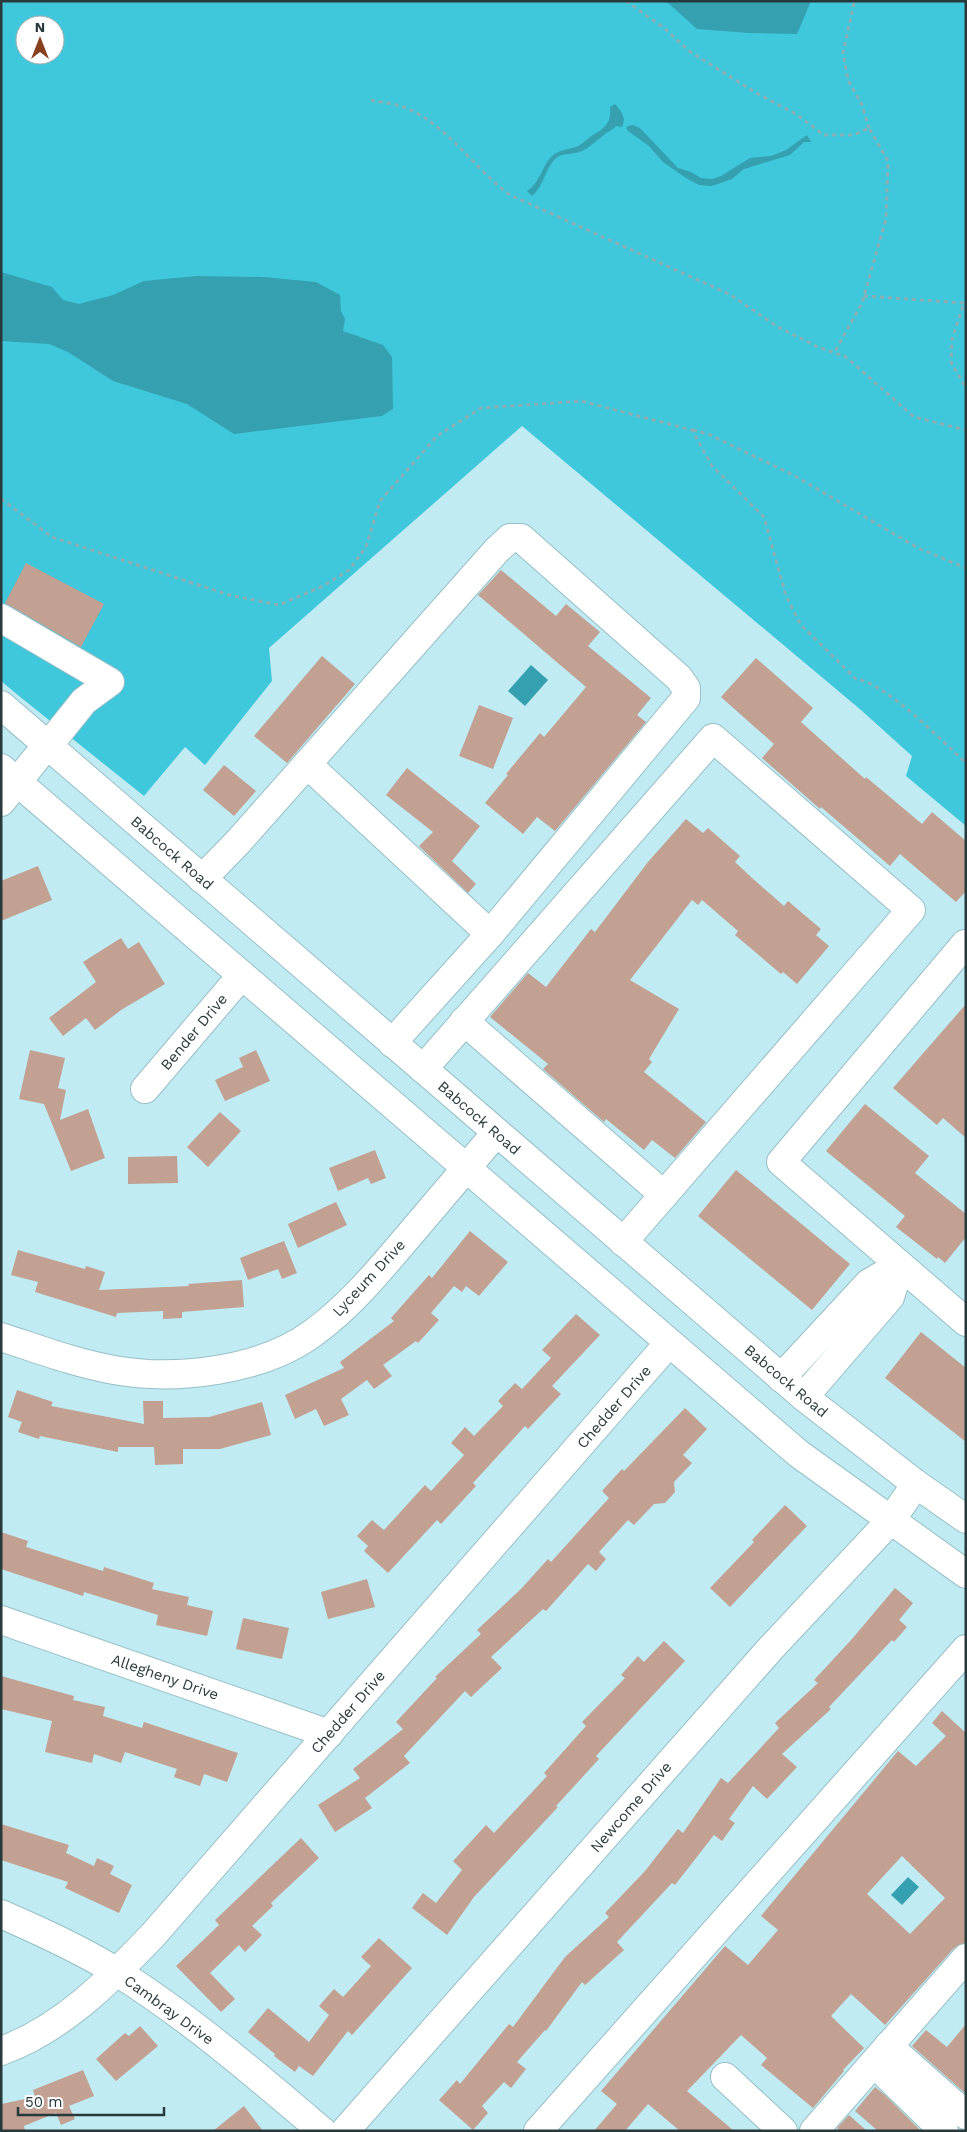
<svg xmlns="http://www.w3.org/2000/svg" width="967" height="2132" font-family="'Work Sans',sans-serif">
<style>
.green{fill:#3fc7db;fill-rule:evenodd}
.water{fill:#35a0b0}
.building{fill:#c2a092;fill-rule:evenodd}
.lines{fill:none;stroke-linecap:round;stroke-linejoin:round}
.minor-casing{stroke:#96bfc7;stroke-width:30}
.major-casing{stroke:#96bfc7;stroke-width:30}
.path{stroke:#8caeb4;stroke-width:3;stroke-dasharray:4 4;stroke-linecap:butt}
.minor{stroke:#fff;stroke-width:28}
.major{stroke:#fff;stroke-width:28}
.labels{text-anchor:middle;stroke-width:5;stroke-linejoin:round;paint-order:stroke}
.street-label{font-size:15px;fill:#28393c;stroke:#fff}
</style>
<rect width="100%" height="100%" fill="#c1ebf3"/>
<path class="green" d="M 1,1 L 966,1 L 966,826 L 906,776 L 912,756 L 861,710 L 522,426 L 269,648 L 272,681 L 205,765 L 185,747 L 144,796 L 19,696 L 1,681 ZM 25,25 L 55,25 L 55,55 L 25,55 Z"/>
<g class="water">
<path d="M 666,1 L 811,1 L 797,34 L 749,33 L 697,29 Z"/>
<path d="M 615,104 C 621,110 627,119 622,127 L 616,126 C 612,131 608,131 604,135 C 596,141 590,147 582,151 C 573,155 563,152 555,159 C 545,169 544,186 532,196 L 527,191 C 541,182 541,167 552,156 C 560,149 569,150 578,146 C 582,144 586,140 590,137 C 603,129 612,124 610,107 Z"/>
<path d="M 633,125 L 640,128 L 678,168 L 691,172 L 701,178 L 712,179 L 721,176 L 750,158 L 771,156 L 786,150 L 807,135 L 811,142 L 804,142 L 790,155 L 744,169 L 732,179 L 712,186 L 699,185 L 686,178 L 663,162 L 649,146 L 628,131 L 626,128 L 628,126 Z"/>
<path d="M 1,272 L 52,287 L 63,300 L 79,304 L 113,295 L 144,281 L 197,276 L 263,277 L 316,282 L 340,295 L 341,311 L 345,319 L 343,331 L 383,345 L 392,357 L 393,409 L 382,416 L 234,434 L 187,404 L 113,381 L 68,352 L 49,344 L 1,341 Z"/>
<path d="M 531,665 L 548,680 L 525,706 L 508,691 Z"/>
<path d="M 908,1877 L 919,1887 L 902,1905 L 891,1895 Z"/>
</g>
<g class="building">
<path d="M 26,563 L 104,604 L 81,647 L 5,603 Z"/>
<path d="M 501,570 L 556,616 L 566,604 L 600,632 L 588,646 L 651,698 L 637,715 L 646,722 L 555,831 L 537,817 L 523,834 L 485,803 L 508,775 L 506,774 L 540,733 L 544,737 L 586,687 L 478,595 Z"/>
<path d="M 322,656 L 355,684 L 287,763 L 254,736 Z"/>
<path d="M 756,658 L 813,708 L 801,722 L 865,779 L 866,777 L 922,824 L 932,812 L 966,841 L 966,891 L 956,902 L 900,854 L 890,866 L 821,807 L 820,809 L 762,758 L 774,744 L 721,697 Z"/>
<path d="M 479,705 L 513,718 L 493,769 L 459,756 Z"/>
<path d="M 224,765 L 256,791 L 234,816 L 203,790 Z"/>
<path d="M 407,768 L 480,826 L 452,861 L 476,884 L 468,893 L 419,846 L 433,832 L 386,795 Z"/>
<path d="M 686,819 L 703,833 L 708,828 L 740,856 L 735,862 L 751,877 L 784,906 L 788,901 L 821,929 L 816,935 L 829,946 L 797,984 L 783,972 L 781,974 L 735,935 L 738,931 L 702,900 L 698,905 L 692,900 L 630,980 L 679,1009 L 649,1059 L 652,1062 L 644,1072 L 706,1122 L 675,1158 L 652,1140 L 644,1150 L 606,1119 L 604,1122 L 543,1069 L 548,1064 L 490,1017 L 528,973 L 546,987 L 591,929 L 595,932 L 648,862 Z"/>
<path d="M 38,866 L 52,900 L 1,921 L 1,881 Z"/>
<path d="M 121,938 L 128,949 L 139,942 L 165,984 L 121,1010 L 95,1030 L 86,1018 L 63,1036 L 49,1018 L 96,982 L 83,962 Z"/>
<path d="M 966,1004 L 966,1138 L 943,1118 L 937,1125 L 893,1088 Z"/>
<path d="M 30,1050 L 65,1058 L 58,1088 L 66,1090 L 60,1120 L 88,1109 L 105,1158 L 71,1171 L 44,1104 L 19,1099 Z"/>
<path d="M 256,1050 L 270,1081 L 225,1101 L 215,1080 L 243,1067 L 239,1058 Z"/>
<path d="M 865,1104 L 929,1156 L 915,1173 L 966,1214 L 966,1237 L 945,1263 L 938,1257 L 937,1259 L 896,1227 L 905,1216 L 826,1151 Z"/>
<path d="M 220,1112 L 241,1131 L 208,1167 L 187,1147 Z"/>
<path d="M 375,1150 L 386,1178 L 371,1184 L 368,1178 L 338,1191 L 329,1168 Z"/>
<path d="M 177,1156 L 178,1183 L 128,1184 L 128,1157 Z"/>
<path d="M 736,1170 L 850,1264 L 812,1310 L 698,1216 Z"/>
<path d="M 336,1202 L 347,1225 L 298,1248 L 288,1224 Z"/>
<path d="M 470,1231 L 508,1262 L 479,1296 L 466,1286 L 462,1292 L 454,1286 L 431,1313 L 439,1320 L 418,1343 L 416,1341 L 383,1365 L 392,1376 L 374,1389 L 367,1380 L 341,1399 L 349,1415 L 324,1426 L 316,1409 L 295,1419 L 285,1395 L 344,1368 L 340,1362 L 394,1321 L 391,1318 L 429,1275 L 432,1278 Z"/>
<path d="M 284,1241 L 297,1273 L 282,1279 L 278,1269 L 248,1280 L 240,1258 Z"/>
<path d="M 18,1250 L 85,1269 L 86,1266 L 105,1272 L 99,1290 L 189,1286 L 188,1284 L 242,1280 L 244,1307 L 182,1312 L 182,1318 L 163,1319 L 163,1311 L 117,1313 L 116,1317 L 35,1292 L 38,1282 L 11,1275 Z"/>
<path d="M 576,1314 L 600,1335 L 552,1386 L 561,1394 L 528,1429 L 525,1426 L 473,1483 L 476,1486 L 441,1524 L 437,1520 L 388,1573 L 364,1551 L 368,1546 L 357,1536 L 372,1520 L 384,1530 L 425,1485 L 431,1491 L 464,1455 L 451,1443 L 465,1427 L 474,1436 L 503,1406 L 498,1401 L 515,1383 L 522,1389 L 551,1358 L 542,1350 Z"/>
<path d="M 921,1332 L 966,1368 L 966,1442 L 885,1378 Z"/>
<path d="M 17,1390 L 53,1402 L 51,1406 L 144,1424 L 143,1401 L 163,1401 L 163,1418 L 209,1417 L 262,1402 L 271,1435 L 220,1449 L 183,1449 L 183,1464 L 155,1465 L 154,1447 L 118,1447 L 118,1452 L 40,1436 L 39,1439 L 18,1432 L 22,1422 L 8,1417 Z"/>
<path d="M 685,1408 L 707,1429 L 683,1455 L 692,1463 L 674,1482 L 675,1492 L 665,1503 L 654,1504 L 634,1525 L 628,1520 L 599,1552 L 606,1559 L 596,1571 L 588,1564 L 546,1611 L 543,1609 L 491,1657 L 502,1668 L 471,1697 L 465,1691 L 404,1756 L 410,1763 L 365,1798 L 372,1808 L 335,1832 L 318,1805 L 360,1778 L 353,1769 L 403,1729 L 396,1722 L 437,1678 L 435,1677 L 481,1634 L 477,1630 L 521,1589 L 548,1559 L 551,1562 L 609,1498 L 602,1491 L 622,1469 L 624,1471 Z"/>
<path d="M 785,1505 L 807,1526 L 730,1607 L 710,1588 L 754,1542 L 752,1540 Z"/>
<path d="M 1,1532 L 28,1541 L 26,1547 L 103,1571 L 104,1567 L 154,1583 L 152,1589 L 189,1597 L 187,1605 L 213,1611 L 207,1636 L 156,1625 L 158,1615 L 84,1592 L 83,1596 L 1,1569 Z"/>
<path d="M 367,1579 L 375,1607 L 328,1619 L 321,1592 Z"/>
<path d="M 895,1588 L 913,1603 L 899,1620 L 907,1627 L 894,1642 L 892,1640 L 829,1707 L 831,1709 L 782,1754 L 797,1767 L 767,1799 L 753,1786 L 729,1819 L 735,1823 L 722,1841 L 714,1835 L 675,1885 L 672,1883 L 617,1942 L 624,1950 L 585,1985 L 582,1982 L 546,2031 L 545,2030 L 517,2062 L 526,2069 L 511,2088 L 504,2082 L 482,2106 L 488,2113 L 473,2130 L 439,2100 L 457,2080 L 460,2084 L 509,2024 L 513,2027 L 565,1957 L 609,1917 L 605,1913 L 645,1871 L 678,1829 L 683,1833 L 721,1778 L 728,1783 L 779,1728 L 775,1723 L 818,1683 L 814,1680 L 852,1639 Z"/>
<path d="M 243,1618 L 289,1628 L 282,1659 L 236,1649 Z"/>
<path d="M 664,1641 L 685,1661 L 596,1756 L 599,1759 L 556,1806 L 558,1807 L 474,1897 L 447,1935 L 412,1908 L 423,1893 L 436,1903 L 462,1870 L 453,1861 L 486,1825 L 494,1833 L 547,1776 L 544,1773 L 586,1726 L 582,1722 L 625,1678 L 621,1675 L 638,1656 L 644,1662 Z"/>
<path d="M 1,1676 L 74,1696 L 73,1700 L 105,1707 L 103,1716 L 142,1728 L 144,1722 L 238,1753 L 227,1782 L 204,1774 L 200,1786 L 174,1777 L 177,1769 L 125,1752 L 121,1763 L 94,1754 L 92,1763 L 45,1752 L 52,1721 L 1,1709 Z"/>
<path d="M 942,1711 L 966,1733 L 966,1943 L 954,1948 L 885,2025 L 851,1994 L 831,2016 L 864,2048 L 843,2070 L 844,2071 L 813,2108 L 761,2065 L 767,2058 L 741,2035 L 687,2091 L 734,2131 L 680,2131 L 648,2104 L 625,2131 L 594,2131 L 617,2104 L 601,2091 L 725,1946 L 748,1965 L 778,1930 L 761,1916 L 898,1751 L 916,1766 L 946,1736 L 932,1723 ZM 902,1856 L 945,1898 L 910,1934 L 867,1894 Z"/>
<path d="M 1,1824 L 69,1845 L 66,1853 L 94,1866 L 97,1858 L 114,1866 L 110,1874 L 132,1885 L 119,1913 L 65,1888 L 68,1882 L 1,1860 Z"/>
<path d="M 301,1838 L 319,1858 L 271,1903 L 273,1906 L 252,1926 L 262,1935 L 245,1952 L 239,1945 L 210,1973 L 235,1999 L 221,2012 L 176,1966 L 219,1925 L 215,1920 Z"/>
<path d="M 379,1938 L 412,1968 L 352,2035 L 348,2031 L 313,2076 L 299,2066 L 295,2072 L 274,2056 L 275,2054 L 248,2032 L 268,2008 L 309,2042 L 329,2015 L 319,2006 L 334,1989 L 343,1997 L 371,1966 L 361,1957 Z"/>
<path d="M 966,2024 L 966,2094 L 912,2046 L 926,2030 L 947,2047 Z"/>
<path d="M 140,2026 L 158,2046 L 116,2081 L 96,2059 L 125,2033 L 129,2036 Z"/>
<path d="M 83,2070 L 94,2096 L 69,2106 L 75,2119 L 61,2125 L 56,2113 L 24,2126 L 25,2131 L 1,2131 L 1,2104 L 35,2097 L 33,2090 Z"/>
<path d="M 875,2087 L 885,2095 L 921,2131 L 878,2131 L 855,2111 Z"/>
<path d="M 244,2106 L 263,2131 L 213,2131 Z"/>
<path d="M 849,2115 L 867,2131 L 840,2131 L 837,2128 Z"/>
</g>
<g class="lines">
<defs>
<g id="minor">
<path d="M 1,618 L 110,682 L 84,701 L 48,746"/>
<path d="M 307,764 L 490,934"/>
<path d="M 1,802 L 47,745"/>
<path d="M 202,879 L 238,842 L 497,550 L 510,538 L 521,538 L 679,678 L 686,688 L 686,698 L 490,934 L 392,1043"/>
<path d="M 966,945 L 965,944 L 781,1162 L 966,1322"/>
<path d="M 464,1021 L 664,1195"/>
<path d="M 423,1069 L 713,738 L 911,910 L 623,1242"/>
<path d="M 145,1089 L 242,975"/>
<path d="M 1,1337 C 38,1349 75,1363 114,1370 C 175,1381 262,1371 313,1333 C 349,1307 377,1273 406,1239 C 436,1204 466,1168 496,1133"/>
<path d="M 781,1378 L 869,1283 L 900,1265"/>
<path d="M 804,1397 L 890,1297 L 900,1265"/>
<path d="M 1,1620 L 329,1734"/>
<path d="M 1,1914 C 40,1931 80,1949 117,1972 C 190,2018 256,2075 322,2131"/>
<path d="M 888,2046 L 966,2115"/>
<path d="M 1,2051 C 62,2029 109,1981 153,1935 L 669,1343"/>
<path d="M 874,2063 L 944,2131"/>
<path d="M 725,2077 L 783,2131"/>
<path d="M 345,2131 L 771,1648 L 891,1520 L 916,1484"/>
<path d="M 538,2131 L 966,1649"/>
<path d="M 814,2131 L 966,1958"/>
</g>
<g id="major">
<path d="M 1,705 L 804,1397 L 916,1484 L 966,1519"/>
<path d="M 1,768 L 799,1454 L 966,1574"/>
</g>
</defs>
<use href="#minor" class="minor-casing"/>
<use href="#major" class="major-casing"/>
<g class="path">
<path d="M 626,1 L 664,28 L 689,51 L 758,94 L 796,114 L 824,135 L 854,135 L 869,128 L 888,161 L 886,219 L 862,303 L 834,353"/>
<path d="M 854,3 L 843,53 L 848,80 L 862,105 L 869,128"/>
<path d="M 371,100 C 382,103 395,103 406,108 C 448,125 474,169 510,195 L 729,294 L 778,327 L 818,347 L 846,357 L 914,417 L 966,430"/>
<path d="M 864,296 L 964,303 L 952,339 L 951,362 L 966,388"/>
<path d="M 693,430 L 708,434 L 795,476 L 918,548 L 966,568"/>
<path d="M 1,499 L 52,537 L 229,595 L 279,605 L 323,586 L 349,570 L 366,547 L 380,501 L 437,436 L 481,408 L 581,401 L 692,430 L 712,466 L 764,517 L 786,596 L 801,625 L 856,679 C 886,683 942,741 966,763"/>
</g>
<use href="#minor" class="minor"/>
<use href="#major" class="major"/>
</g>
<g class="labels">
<g class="street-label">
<text transform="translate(172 853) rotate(41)" y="5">Babcock Road</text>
<text transform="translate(194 1032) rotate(-50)" y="5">Bender Drive</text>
<text transform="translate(479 1118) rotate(41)" y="5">Babcock Road</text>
<text transform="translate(369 1278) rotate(-47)" y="5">Lyceum Drive</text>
<text transform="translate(786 1381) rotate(40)" y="5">Babcock Road</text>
<text transform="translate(614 1407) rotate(-49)" y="5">Chedder Drive</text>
<text transform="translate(165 1677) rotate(19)" y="5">Allegheny Drive</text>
<text transform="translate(348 1712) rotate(-49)" y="5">Chedder Drive</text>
<text transform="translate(631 1807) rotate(-49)" y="5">Newcome Drive</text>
<text transform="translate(169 2010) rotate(36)" y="5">Cambray Drive</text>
</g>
</g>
<rect width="967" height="2132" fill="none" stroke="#28393c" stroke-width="5"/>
<g transform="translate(40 40)"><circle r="24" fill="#ffffff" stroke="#a9b0b1"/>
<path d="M0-4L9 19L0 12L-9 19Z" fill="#863f1f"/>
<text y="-8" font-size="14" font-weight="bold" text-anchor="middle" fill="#28393c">N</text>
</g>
<path d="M18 2107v8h146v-8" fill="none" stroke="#28393c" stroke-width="2.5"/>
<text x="25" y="2107" font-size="15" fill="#28393c" stroke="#ffffff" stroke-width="4" paint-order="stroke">50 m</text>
</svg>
